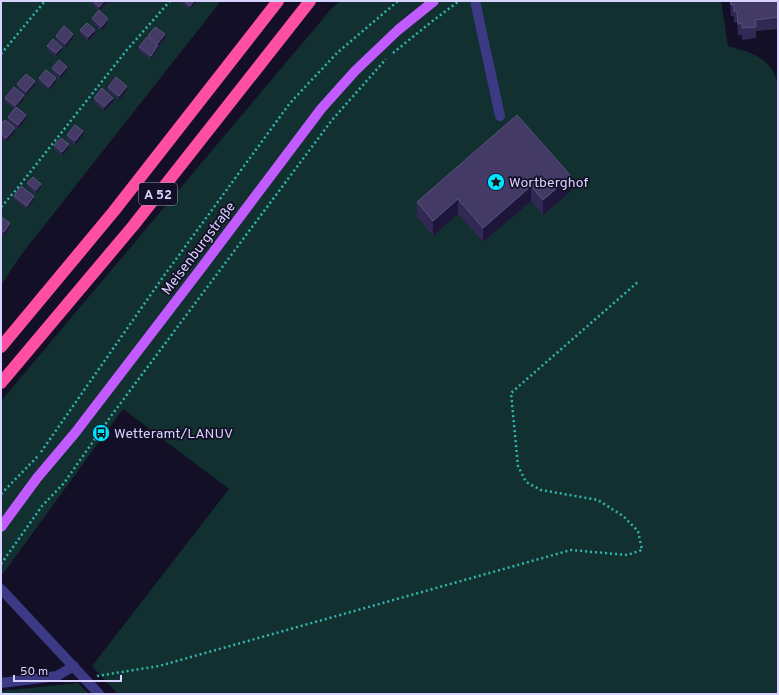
<svg xmlns="http://www.w3.org/2000/svg" width="779" height="695" font-family="Overpass,sans-serif">
<style>
.green{fill:#12302f}
.lines{fill:none;stroke-linecap:round;stroke-linejoin:round}
.path{stroke:#2fb8b0;stroke-width:2.5;stroke-dasharray:2 3;stroke-linecap:butt}
.minor{stroke:#3d3a85;stroke-width:10}
.major{stroke:#c25bff;stroke-width:10}
.highway{stroke:#ff4fa3;stroke-width:12}
.wall{fill:#312854}
.shaded-wall{fill:#1d163a}
.building{fill:#433a66;stroke:#5a527e}
.labels{text-anchor:middle;stroke-width:3.5;stroke-linejoin:round;paint-order:stroke}
.shield{fill:#130f26;stroke:#9e99be;stroke-width:1}
.shield-label{font-size:13px;font-weight:bold;fill:#d9d4ff}
.poi-label{font-size:14px;fill:#d9d4ff;stroke:#130f26;text-anchor:start}
.street-label{font-size:14px;fill:#d9d4ff;stroke:#130f26}
</style>
<rect width="100%" height="100%" fill="#130f26"/>
<g class="green">
<path d="M 1,1 L 221,1 L 21,255 L 1,285 Z"/>
<path d="M 340,1 L 721,1 L 728,46 C 752,53 771,57 778,84 L 778,694 L 118,694 L 92,666 L 229,489 L 123,409 L 5,571 L 1,574 L 1,401 L 332,8 Z"/>
<path d="M 78,683 L 89,694 L 1,694 L 1,691 Z"/>
</g>
<g class="lines">
<g class="path">
<path d="M 393,53 L 430,23 L 459,1"/>
<path d="M 1,54 L 45,1"/>
<path d="M 1,207 L 16,190 L 126,51 L 170,1"/>
<path d="M 41,452 L 163,277 L 290,103 L 337,53 L 398,1"/>
<path d="M 1,494 L 38,456"/>
<path d="M 1,564 L 42,506 L 64,483 L 111,416 L 332,120 L 386,59"/>
<path d="M 97,676 L 159,666 L 571,550 L 627,555 L 642,550 L 638,531 L 623,516 L 598,500 L 541,490 L 526,482 L 518,466 L 511,393 L 639,281"/>
</g>
<g class="minor">
<path d="M 475,1 L 500,116"/>
<path d="M 1,589 L 99,694"/>
<path d="M 1,683 L 57,676 L 74,666"/>
</g>
<path class="major" d="M 1,527 L 37,478 L 75,433 L 196,275 L 321,109 L 355,71 L 398,30 L 434,1"/>
<g class="highway">
<path d="M 1,347 L 114,211 L 278,1"/>
<path d="M 1,383 L 133,226 L 310,1"/>
</g>
</g>
<g class="wall">
<path d="M 90,1 L 107,1 L 107,3 L 99,11 L 108,23 L 101,31 L 92,22 L 92,18 L 99,11 L 90,2 Z"/>
<path d="M 179,1 L 197,1 L 190,9 Z"/>
<path d="M 730,1 L 778,1 L 778,29 L 756,31 L 756,38 L 742,40 L 742,35 L 738,35 L 737,22 L 734,23 L 734,16 L 731,16 Z"/>
<path d="M 80,30 L 95,34 L 88,41 L 80,34 Z"/>
<path d="M 56,36 L 73,38 L 65,48 L 56,40 Z"/>
<path d="M 148,36 L 165,38 L 158,47 L 158,49 L 151,59 L 139,51 L 139,47 L 148,38 Z"/>
<path d="M 47,46 L 62,50 L 56,57 L 47,50 Z"/>
<path d="M 52,68 L 67,71 L 60,79 L 52,72 Z"/>
<path d="M 39,78 L 56,82 L 49,90 L 39,82 Z"/>
<path d="M 17,84 L 35,85 L 26,95 L 17,88 Z"/>
<path d="M 108,87 L 127,90 L 119,100 L 108,91 Z"/>
<path d="M 5,98 L 24,99 L 17,107 L 26,119 L 18,129 L 8,121 L 8,117 L 15,109 L 5,102 Z"/>
<path d="M 94,98 L 113,102 L 104,111 L 94,102 Z"/>
<path d="M 517,115 L 571,191 L 543,215 L 531,201 L 483,242 L 458,214 L 433,236 L 417,217 L 417,202 Z"/>
<path d="M 1,124 L 15,132 L 6,142 L 1,138 Z"/>
<path d="M 67,135 L 83,135 L 75,145 L 67,139 Z"/>
<path d="M 54,145 L 69,148 L 62,156 L 54,149 Z"/>
<path d="M 27,183 L 41,187 L 36,194 L 27,187 Z"/>
<path d="M 14,196 L 34,200 L 27,209 L 14,200 Z"/>
<path d="M 1,217 L 10,227 L 4,236 L 1,234 Z"/>
</g>
<g class="shaded-wall">
<path d="M 104,1 L 107,1 L 107,3 L 99,11 L 99,7 Z"/>
<path d="M 194,1 L 197,1 L 190,9 L 190,6 Z"/>
<path d="M 108,19 L 108,23 L 101,31 L 101,27 Z"/>
<path d="M 95,30 L 95,34 L 88,41 L 88,37 Z"/>
<path d="M 73,34 L 73,38 L 65,48 L 65,44 Z"/>
<path d="M 165,34 L 165,38 L 158,47 L 158,49 L 151,59 L 151,56 L 158,45 L 158,43 Z"/>
<path d="M 62,47 L 62,50 L 56,57 L 56,53 Z"/>
<path d="M 67,67 L 67,71 L 60,79 L 60,75 Z"/>
<path d="M 56,78 L 56,82 L 49,90 L 49,87 Z"/>
<path d="M 35,81 L 35,85 L 26,95 L 26,92 Z"/>
<path d="M 127,86 L 127,90 L 119,100 L 119,96 Z"/>
<path d="M 24,95 L 24,99 L 15,109 L 15,106 Z"/>
<path d="M 113,98 L 113,102 L 104,111 L 104,107 Z"/>
<path d="M 26,115 L 26,119 L 18,129 L 18,125 Z"/>
<path d="M 15,128 L 15,132 L 6,142 L 6,138 Z"/>
<path d="M 83,131 L 83,135 L 75,145 L 75,141 Z"/>
<path d="M 69,144 L 69,148 L 62,156 L 62,152 Z"/>
<path d="M 571,176 L 571,191 L 543,215 L 543,200 Z"/>
<path d="M 41,184 L 41,187 L 36,194 L 36,190 Z"/>
<path d="M 531,186 L 531,201 L 483,242 L 483,228 Z"/>
<path d="M 34,196 L 34,200 L 27,209 L 27,206 Z"/>
<path d="M 458,199 L 458,214 L 433,236 L 433,221 Z"/>
<path d="M 10,223 L 10,227 L 4,236 L 4,232 Z"/>
</g>
<g class="building">
<path d="M 93,1 L 104,1 L 99,7 Z"/>
<path d="M 184,1 L 194,1 L 190,6 Z"/>
<path d="M 730,1 L 778,1 L 778,17 L 755,20 L 756,27 L 742,28 L 742,23 L 738,24 L 737,11 L 734,11 L 734,4 L 731,5 Z"/>
<path d="M 99,10 L 108,19 L 101,27 L 92,18 Z"/>
<path d="M 87,23 L 95,30 L 88,37 L 80,30 Z"/>
<path d="M 64,26 L 73,34 L 65,44 L 56,36 Z"/>
<path d="M 155,27 L 165,34 L 158,43 L 148,36 Z"/>
<path d="M 147,37 L 158,45 L 151,56 L 139,47 Z"/>
<path d="M 53,39 L 62,47 L 56,53 L 47,46 Z"/>
<path d="M 59,60 L 67,67 L 60,75 L 52,68 Z"/>
<path d="M 46,70 L 56,78 L 49,87 L 39,78 Z"/>
<path d="M 26,74 L 35,81 L 26,92 L 17,84 Z"/>
<path d="M 116,77 L 127,86 L 119,96 L 108,87 Z"/>
<path d="M 14,87 L 24,95 L 15,106 L 5,98 Z"/>
<path d="M 102,88 L 113,98 L 104,107 L 94,98 Z"/>
<path d="M 16,107 L 26,115 L 18,125 L 8,117 Z"/>
<path d="M 517,115 L 571,176 L 543,200 L 531,186 L 483,228 L 458,199 L 433,221 L 417,202 Z"/>
<path d="M 5,120 L 15,128 L 6,138 L 1,134 L 1,124 Z"/>
<path d="M 75,125 L 83,131 L 75,141 L 67,135 Z"/>
<path d="M 61,138 L 69,144 L 62,152 L 54,145 Z"/>
<path d="M 33,177 L 41,184 L 36,190 L 27,183 Z"/>
<path d="M 21,186 L 34,196 L 27,206 L 14,196 Z"/>
<path d="M 1,217 L 10,223 L 4,232 L 1,230 Z"/>
</g>
<defs>
<symbol id="sight-disc" viewBox="-11 -11 22 22"><circle r="9.5" fill="#00e5ff" stroke="#130f26"/><path d="M0-6L1.8-2.2L6-1.7L2.9 1.2L3.7 5.4L0 3.3L-3.7 5.4L-2.9 1.2L-6-1.7L-1.8-2.2Z" fill="#111"/></symbol>
<symbol id="bus-disc" viewBox="-11 -11 22 22"><circle r="9.5" fill="#00e5ff" stroke="#130f26"/><path d="M-5-6H5V4H4V6H2V4H-2V6H-4V4H-5ZM-3.5-4V0h7V-4ZM-3.5 1.2v1.5H-2V1.2ZM2 1.2v1.5H3.5V1.2Z" fill="#111"/></symbol>
</defs>
<g fill-rule="evenodd">
<use href="#sight-disc" x="486" y="172" width="20" height="20"/>
<use href="#bus-disc" x="91" y="423" width="20" height="20"/>
</g>
<g class="labels">
<rect class="shield" x="139" y="183" width="38" height="22" rx="3"/>
<g class="shield-label">
<text x="158" y="199">A 52</text>
</g>
<g class="poi-label">
<text x="509" y="187">Wortberghof</text>
<text x="114" y="438">Wetteramt/LANUV</text>
</g>
<g class="street-label">
<text transform="translate(198 248) rotate(-53)" y="5">Meisenburgstraße</text>
</g>
</g>
<rect width="779" height="695" fill="none" stroke="#d9d4ff" stroke-width="4"/>
<path d="M14 675v6h107v-6" fill="none" stroke="#d9d4ff" stroke-width="2"/>
<text x="20" y="675" font-size="12" fill="#d9d4ff" stroke="#130f26" stroke-width="3" paint-order="stroke">50 m</text>
</svg>
